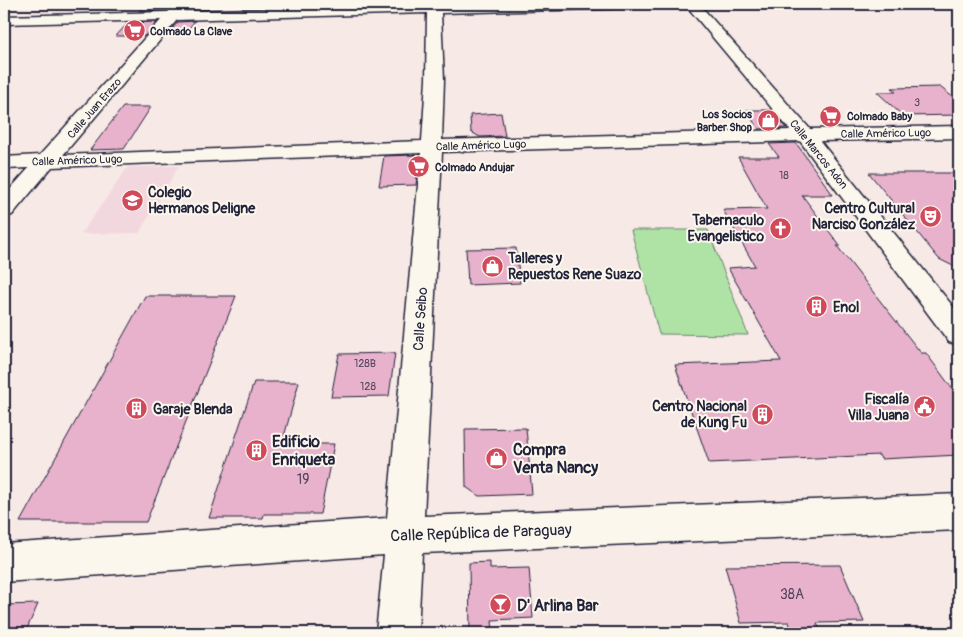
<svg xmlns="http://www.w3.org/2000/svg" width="963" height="637" font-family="Pangolin,sans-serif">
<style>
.built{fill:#f2d8de}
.green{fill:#afe3a5;stroke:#688270}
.building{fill:#e8b2cc;stroke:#22223b}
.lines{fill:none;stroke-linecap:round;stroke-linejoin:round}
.street-casing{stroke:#22223b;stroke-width:3}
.street{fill:#fbf7ec;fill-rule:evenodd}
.labels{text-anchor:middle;stroke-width:4;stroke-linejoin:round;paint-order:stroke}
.far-poi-label{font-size:11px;font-weight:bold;fill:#22223b;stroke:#fbf7ec;text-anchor:start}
.number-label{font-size:11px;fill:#54465f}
.far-street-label{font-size:11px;fill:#22223b;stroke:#fbf7ec}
.poi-label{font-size:14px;font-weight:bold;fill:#22223b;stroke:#fbf7ec;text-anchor:start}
.street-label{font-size:14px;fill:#22223b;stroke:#fbf7ec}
.near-number-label{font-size:14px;fill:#54465f}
.near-poi-label{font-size:16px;font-weight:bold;fill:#22223b;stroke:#fbf7ec;text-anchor:start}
.near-street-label{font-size:16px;fill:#22223b;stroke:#fbf7ec}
</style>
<rect width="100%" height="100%" fill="#f7e9e6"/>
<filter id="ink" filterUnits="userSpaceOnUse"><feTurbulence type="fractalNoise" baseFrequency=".02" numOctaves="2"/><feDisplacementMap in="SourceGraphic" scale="10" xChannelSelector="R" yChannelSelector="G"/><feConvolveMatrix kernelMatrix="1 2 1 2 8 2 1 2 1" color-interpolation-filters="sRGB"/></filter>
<g filter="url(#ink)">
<path class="built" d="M 179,166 L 139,233 L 81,234 L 128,167 Z"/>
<path class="green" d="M 631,230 L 708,230 L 748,335 L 659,334 Z"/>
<g class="building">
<path d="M 172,5 L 167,10 L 139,11 L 144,6 Z"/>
<path d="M 195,21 L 184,34 L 167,35 L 178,22 Z"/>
<path d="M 157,22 L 145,36 L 116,36 L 128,23 Z"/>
<path d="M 940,87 L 959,102 L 959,115 L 903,116 L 877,92 L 896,92 L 892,88 Z"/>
<path d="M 123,107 L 151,107 L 124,149 L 90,150 Z"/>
<path d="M 745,110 L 771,110 L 786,128 L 759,129 Z"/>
<path d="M 501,113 L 505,136 L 480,137 L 471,132 L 470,115 Z"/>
<path d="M 796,143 L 833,195 L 802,195 L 840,246 L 837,246 L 921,353 L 926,353 L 959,398 L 959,455 L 881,459 L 879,455 L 709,463 L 675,365 L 781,361 L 728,268 L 755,266 L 723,210 L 767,209 L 738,157 L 779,157 L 769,144 Z"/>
<path d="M 415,155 L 419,158 L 416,185 L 379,186 L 384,156 Z"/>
<path d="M 869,173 L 959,173 L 959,269 L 939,259 Z"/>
<path d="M 516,248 L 520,283 L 468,285 L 466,249 Z"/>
<path d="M 145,296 L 236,296 L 146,522 L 20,522 Z"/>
<path d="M 395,353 L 389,396 L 331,397 L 339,354 Z"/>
<path d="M 254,382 L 299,382 L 282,444 L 334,444 L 320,514 L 264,514 L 263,518 L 209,518 Z"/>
<path d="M 526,428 L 532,494 L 479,496 L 466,487 L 465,429 Z"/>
<path d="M 490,562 L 490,569 L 529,568 L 533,618 L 492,620 L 493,633 L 470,633 L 469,563 Z"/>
<path d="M 840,565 L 864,622 L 817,623 L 821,633 L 792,633 L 789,622 L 741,623 L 725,566 Z"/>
<path d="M 38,604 L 25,633 L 4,633 L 4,605 Z"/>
</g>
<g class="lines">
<defs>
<path id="street" d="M 176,4 L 185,4 L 187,7 L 184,11 L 427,4 L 641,4 L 634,8 L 441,13 L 444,80 L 442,140 L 790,130 L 685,4 L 699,4 L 810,129 L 959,126 L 959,138 L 820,141 L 959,314 L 959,345 L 949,342 L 800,141 L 442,152 L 424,516 L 959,494 L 959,530 L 422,553 L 418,633 L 376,633 L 384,555 L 4,582 L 4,544 L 387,518 L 421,153 L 52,167 L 12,215 L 4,217 L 4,196 L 29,168 L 4,169 L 4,157 L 40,155 L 161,20 L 4,24 L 4,16 L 168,12 ZM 427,13 L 426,80 L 422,141 L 63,155 L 177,20 Z"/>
</defs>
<use href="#street" class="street-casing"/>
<use href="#street" class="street"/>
</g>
</g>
<defs>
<symbol id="supermarket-disc" viewBox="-11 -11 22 22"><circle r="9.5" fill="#d1495b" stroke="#fbf7ec"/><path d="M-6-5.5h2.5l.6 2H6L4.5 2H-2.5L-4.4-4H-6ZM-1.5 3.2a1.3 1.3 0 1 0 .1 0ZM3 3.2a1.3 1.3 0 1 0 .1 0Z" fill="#fff"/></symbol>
<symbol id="shop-disc" viewBox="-11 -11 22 22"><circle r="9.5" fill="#d1495b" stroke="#fbf7ec"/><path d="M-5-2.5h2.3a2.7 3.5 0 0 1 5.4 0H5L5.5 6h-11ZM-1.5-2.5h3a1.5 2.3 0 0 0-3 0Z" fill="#fff"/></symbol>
<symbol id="school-disc" viewBox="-11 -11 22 22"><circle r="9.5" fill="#d1495b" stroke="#fbf7ec"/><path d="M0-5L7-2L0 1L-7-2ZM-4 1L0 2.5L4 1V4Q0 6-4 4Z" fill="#fff"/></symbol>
<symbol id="theatre-disc" viewBox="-11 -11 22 22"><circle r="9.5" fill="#d1495b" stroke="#fbf7ec"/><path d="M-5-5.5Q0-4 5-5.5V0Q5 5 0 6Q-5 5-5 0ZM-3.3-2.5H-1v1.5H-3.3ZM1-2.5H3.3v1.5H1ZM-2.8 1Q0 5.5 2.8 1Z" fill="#fff"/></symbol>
<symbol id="church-disc" viewBox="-11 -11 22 22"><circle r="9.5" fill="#d1495b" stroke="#fbf7ec"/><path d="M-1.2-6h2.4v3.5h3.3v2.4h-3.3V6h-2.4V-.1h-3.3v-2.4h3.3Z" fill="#fff"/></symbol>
<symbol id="building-disc" viewBox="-11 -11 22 22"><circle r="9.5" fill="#d1495b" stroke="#fbf7ec"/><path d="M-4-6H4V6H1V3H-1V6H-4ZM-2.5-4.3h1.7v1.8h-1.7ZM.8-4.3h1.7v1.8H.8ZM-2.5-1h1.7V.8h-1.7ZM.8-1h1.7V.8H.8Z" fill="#fff"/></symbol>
<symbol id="civic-disc" viewBox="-11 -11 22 22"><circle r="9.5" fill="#d1495b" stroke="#fbf7ec"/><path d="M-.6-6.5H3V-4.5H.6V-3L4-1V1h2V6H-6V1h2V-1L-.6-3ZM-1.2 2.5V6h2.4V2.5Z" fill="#fff"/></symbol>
<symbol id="bar-disc" viewBox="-11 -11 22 22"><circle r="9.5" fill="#d1495b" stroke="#fbf7ec"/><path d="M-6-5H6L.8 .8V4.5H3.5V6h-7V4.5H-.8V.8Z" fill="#fff"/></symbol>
</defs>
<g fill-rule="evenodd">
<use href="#supermarket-disc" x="122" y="18" width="25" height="25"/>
<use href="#supermarket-disc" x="818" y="104" width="25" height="25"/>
<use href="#shop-disc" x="756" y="108" width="25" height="25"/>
<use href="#supermarket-disc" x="406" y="154" width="25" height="25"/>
<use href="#school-disc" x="120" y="188" width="25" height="25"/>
<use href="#theatre-disc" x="918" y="204" width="25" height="25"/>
<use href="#church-disc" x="768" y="216" width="25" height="25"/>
<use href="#shop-disc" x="480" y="254" width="25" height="25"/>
<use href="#building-disc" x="804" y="294" width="25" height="25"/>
<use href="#civic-disc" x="912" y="394" width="25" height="25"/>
<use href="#building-disc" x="124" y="396" width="25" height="25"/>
<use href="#building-disc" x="750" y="402" width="25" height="25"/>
<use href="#building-disc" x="244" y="438" width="25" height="25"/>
<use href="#shop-disc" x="484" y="446" width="25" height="25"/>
<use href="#bar-disc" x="488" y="592" width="25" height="25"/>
</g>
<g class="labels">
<g class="far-poi-label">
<text x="150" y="35">Colmado La Clave</text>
<text x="752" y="118" text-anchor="end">Los Socios<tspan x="752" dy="13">Barber Shop</tspan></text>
<text x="847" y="120">Colmado Baby</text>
<text x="435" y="171">Colmado Andujar</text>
</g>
<g class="number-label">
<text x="917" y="106">3</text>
<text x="784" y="179">18</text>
<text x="365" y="367">128B</text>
<text x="368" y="390">128</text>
</g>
<g class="far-street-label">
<text transform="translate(94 108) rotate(-49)" y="4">Calle Juan Erazo</text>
<text transform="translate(886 133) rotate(-1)" y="4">Calle Américo Lugo</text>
<text transform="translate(481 145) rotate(-2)" y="4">Calle Américo Lugo</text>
<text transform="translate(819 154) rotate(51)" y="4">Calle Marcos Adon</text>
<text transform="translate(77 160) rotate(-2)" y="4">Calle Américo Lugo</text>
</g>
<g class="poi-label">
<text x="148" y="197">Colegio<tspan x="148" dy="16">Hermanos Deligne</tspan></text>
<text x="915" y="213" text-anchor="end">Centro Cultural<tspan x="915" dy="16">Narciso González</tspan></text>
<text x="764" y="225" text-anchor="end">Tabernaculo<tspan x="764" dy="16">Evangelistico</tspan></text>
<text x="508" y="263">Talleres y<tspan x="508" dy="16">Repuestos Rene Suazo</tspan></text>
<text x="833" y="312">Enol</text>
<text x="909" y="404" text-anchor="end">Fiscalía<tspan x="909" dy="16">Villa Juana</tspan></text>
<text x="747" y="411" text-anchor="end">Centro Nacional<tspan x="747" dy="16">de Kung Fu</tspan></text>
<text x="153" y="414">Garaje Blenda</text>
</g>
<g class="street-label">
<text transform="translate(420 319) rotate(-86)" y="5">Calle Seibo</text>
</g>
<g class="near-number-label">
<text x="303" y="484">19</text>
<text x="792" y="599">38A</text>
</g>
<g class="near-poi-label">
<text x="272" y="447">Edificio<tspan x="272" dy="18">Enriqueta</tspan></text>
<text x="513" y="455">Compra<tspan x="513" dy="18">Venta Nancy</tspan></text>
<text x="517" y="611">D' Arlina Bar</text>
</g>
<g class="near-street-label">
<text transform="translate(481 532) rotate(-2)" y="6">Calle República de Paraguay</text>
</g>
</g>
<rect width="963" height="637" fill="none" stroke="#fbf7ec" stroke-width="20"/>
<rect x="10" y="10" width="943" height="617" fill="none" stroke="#22223b" stroke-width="2" filter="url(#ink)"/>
</svg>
